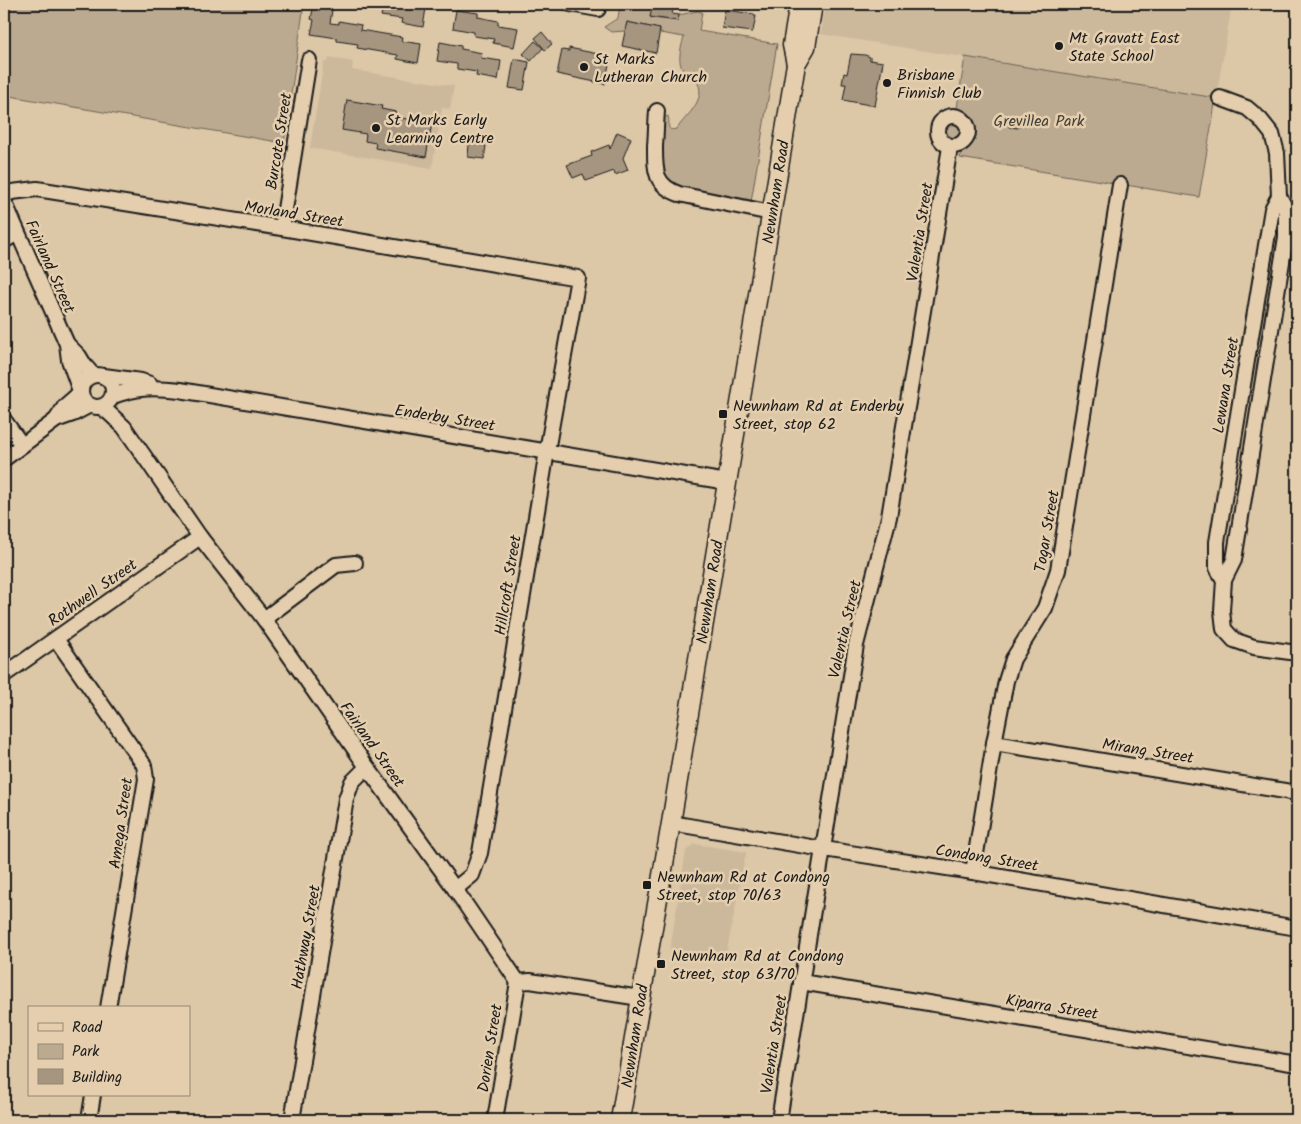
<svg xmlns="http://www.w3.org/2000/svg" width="1301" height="1124" font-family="Kalam,sans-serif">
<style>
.built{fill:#ccb89b}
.green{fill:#bcaa90;stroke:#6c6356}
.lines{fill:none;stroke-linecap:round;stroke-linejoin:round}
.stream{stroke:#625a4f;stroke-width:4}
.building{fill:#a69680;stroke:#1c1c1c}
.minor-casing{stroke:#1c1c1c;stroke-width:18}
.major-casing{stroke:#1c1c1c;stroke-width:21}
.minor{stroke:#e4cead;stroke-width:14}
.major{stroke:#e4cead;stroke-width:18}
.poi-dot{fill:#1c1c1c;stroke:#e4cead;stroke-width:2}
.labels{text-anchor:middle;stroke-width:5;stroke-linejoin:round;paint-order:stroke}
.poi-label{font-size:16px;fill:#1c1c1c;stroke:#e4cead;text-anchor:start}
.park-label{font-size:16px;fill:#444039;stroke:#e4cead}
.street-label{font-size:16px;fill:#1c1c1c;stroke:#e4cead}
</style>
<rect width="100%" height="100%" fill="#dcc7a7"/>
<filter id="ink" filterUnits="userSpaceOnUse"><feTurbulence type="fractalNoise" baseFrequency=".02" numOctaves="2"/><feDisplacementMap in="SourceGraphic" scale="10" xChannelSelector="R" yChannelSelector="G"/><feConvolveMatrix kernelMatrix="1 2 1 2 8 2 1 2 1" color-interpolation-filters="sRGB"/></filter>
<g filter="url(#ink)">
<g class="built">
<path d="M 826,4 L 1232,4 L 1216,98 L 821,34 Z"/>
<path d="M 329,58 L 353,62 L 352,70 L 454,86 L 450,109 L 442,108 L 432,168 L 310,148 L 324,62 L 328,62 Z"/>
<path d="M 695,844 L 746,852 L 725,960 L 670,950 L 686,851 Z"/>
</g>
<g class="green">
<path d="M 4,4 L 304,4 L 284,143 L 4,95 Z"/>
<path d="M 637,4 L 653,4 L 651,18 L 678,21 L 679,15 L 697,11 L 702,12 L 699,31 L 777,44 L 751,202 L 681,188 C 660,180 662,165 662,147 C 663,137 663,127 663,118 L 668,116 C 671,124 664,132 677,129 C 684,118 693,112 698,100 C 707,76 681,78 680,61 C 679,54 682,44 684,37 L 660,33 L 660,29 L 627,22 L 625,31 L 611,32 L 604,27 L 618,18 L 620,5 Z"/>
<path d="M 965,57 L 1216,98 L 1199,197 L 960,158 L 961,153 C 983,142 981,116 957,108 Z"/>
<circle cx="953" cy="131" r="9"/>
</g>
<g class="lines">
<path class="stream" d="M 4,16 L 11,4"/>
</g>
<g class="building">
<path d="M 314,4 L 333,4 L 330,23 L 339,24 L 339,21 L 361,25 L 360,30 L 402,37 L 401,41 L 421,44 L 418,63 L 397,59 L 398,55 L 357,48 L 358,44 L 337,41 L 337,38 L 311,34 L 314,20 L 311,19 Z"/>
<path d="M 384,4 L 406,4 L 405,5 L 426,8 L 423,27 L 401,23 L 402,19 L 381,16 Z"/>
<path d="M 653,4 L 674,4 L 672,14 L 679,15 L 678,21 L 650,17 Z"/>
<path d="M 741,4 L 767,4 L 766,8 Z"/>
<path d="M 456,10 L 478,13 L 478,17 L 498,21 L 498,25 L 518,28 L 514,47 L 493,43 L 494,39 L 474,36 L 474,32 L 453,28 Z"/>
<path d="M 725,10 L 754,14 L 754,16 L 756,16 L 753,31 L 752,31 L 752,32 L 722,28 Z"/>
<path d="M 627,22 L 660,29 L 656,53 L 622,46 Z"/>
<path d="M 542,32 L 552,44 L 545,50 L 535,38 Z"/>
<path d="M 535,41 L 543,48 L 531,61 L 523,54 Z"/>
<path d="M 440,42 L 461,46 L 461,49 L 482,53 L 481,58 L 501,61 L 498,80 L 476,76 L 477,72 L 457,69 L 457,64 L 437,61 Z"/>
<path d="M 569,48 L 603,55 L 602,58 L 610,59 L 605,84 L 557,74 L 562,50 L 569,51 Z"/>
<path d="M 851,54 L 865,55 L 870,57 L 870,60 L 883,62 L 875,106 L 843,100 L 846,84 L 842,84 L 844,73 L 847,74 Z"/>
<path d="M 514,59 L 529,62 L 524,90 L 509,88 Z"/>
<path d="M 347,100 L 382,106 L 381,109 L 396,112 L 395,117 L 432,123 L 426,157 L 375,148 L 376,143 L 365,141 L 366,134 L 342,130 Z"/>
<path d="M 1011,118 L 1019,120 L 1018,128 L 1009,127 Z"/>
<path d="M 617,132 L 631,138 L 623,158 L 628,170 L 615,175 L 614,171 L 586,181 L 583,174 L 573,178 L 567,165 L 592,156 L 591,152 L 609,145 L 610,149 Z"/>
<path d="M 469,144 L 486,146 L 484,159 L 468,157 Z"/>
</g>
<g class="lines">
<defs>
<g id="minor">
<path d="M 570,4 L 598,9"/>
<path d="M 1220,98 L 1247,108 L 1260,119 L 1272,134 L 1277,153 L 1279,196 L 1286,209 L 1286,237 L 1234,560 L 1224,580 L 1222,611 L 1224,629 L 1234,640 L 1254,647 L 1297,653"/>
<path d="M 657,111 C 656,123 656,134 655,146 C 655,170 654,185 679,194 L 771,213"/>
<circle cx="953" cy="131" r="15"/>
<path d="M 4,195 L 12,192 L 37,189 L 282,228 L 578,278 L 547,451 L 480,853 L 472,875 L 455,889"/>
<path d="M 4,201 L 67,344 L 69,360 L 80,391"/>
<path d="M 282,228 L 309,60"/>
<path d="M 4,241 L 17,233"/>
<path d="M 67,344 L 79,356 L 85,366 L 93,375"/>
<circle cx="97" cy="391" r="16"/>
<path d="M 104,376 L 141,381 L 150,384"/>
<path d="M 113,396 C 138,387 154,387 180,390 L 727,482"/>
<path d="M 101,407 L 109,413 L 124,427 L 200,537 L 264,619 L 367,767 L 455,889 L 518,982 L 530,981 L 640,998"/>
<path d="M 4,420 L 22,445"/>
<path d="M 56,420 L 65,406 L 81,392"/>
<path d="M 4,459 L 56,420 L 73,414 L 90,405"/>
<path d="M 1224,580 L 1217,568 L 1217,542 L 1272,209 L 1279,196"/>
<path d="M 264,619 L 336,565 L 355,563"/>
<path d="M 56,639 L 144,765 L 146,779 L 108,1008"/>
<path d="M 4,675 L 200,537"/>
<path d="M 994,743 L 1297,793"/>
<path d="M 671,823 L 811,847 L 973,872 L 1297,928"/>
<path d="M 973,872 L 994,743 L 1006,681 L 1013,659 L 1045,608 L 1058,570 L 1120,185"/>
<path d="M 801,982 L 1297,1064"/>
<path d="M 89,1120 L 93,1095"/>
<path d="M 292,1120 L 346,799 L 352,782 L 367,767"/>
<path d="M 495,1120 L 518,982"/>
<path d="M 779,1120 L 856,645 L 889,517 L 950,147"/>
</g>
<g id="major">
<path d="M 796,64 L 806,47 L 813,4"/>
<path d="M 620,1120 L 671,823 L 796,64 L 792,45 L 799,4"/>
</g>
</defs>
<use href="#minor" class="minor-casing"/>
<use href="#major" class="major-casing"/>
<use href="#minor" class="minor"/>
<use href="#major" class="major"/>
</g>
</g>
<g class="poi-dot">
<circle cx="1059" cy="46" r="5"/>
<circle cx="584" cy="67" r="5"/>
<circle cx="887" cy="83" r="5"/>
<circle cx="376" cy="128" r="5"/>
<rect x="718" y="409" width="10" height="10" rx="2.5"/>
<rect x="642" y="880" width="10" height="10" rx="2.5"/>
<rect x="656" y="959" width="10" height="10" rx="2.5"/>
</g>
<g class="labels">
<g class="poi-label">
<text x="1069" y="43">Mt Gravatt East<tspan x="1069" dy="18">State School</tspan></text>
<text x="594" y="64">St Marks<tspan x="594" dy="18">Lutheran Church</tspan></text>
<text x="897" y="80">Brisbane<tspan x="897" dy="18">Finnish Club</tspan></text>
<text x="386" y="125">St Marks Early<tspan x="386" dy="18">Learning Centre</tspan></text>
<text x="733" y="411">Newnham Rd at Enderby<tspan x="733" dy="18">Street, stop 62</tspan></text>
<text x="657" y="882">Newnham Rd at Condong<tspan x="657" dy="18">Street, stop 70/63</tspan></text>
<text x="671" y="961">Newnham Rd at Condong<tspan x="671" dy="18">Street, stop 63/70</tspan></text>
</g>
<g class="park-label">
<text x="1039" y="126">Grevillea Park</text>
</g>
<g class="street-label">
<text transform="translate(278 141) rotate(-81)" y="6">Burcote Street</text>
<text transform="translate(775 192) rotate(-81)" y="6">Newnham Road</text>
<text transform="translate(294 213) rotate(9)" y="6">Morland Street</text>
<text transform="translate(919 232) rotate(-81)" y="6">Valentia Street</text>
<text transform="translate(51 266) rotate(66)" y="6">Fairland Street</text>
<text transform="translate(1225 385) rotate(-81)" y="6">Lewana Street</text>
<text transform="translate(445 417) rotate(9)" y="6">Enderby Street</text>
<text transform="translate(1046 531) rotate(-80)" y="6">Togar Street</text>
<text transform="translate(507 585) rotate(-81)" y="6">Hillcroft Street</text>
<text transform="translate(92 592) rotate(-35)" y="6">Rothwell Street</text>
<text transform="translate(709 592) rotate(-81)" y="6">Newnham Road</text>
<text transform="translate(844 629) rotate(-77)" y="6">Valentia Street</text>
<text transform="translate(373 744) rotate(55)" y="6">Fairland Street</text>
<text transform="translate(1148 750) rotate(9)" y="6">Mirang Street</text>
<text transform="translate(120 823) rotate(-82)" y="6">Amega Street</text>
<text transform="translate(987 857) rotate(9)" y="6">Condong Street</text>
<text transform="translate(305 937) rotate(-80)" y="6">Hathway Street</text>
<text transform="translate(1052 1006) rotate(9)" y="6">Kiparra Street</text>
<text transform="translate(634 1036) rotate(-81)" y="6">Newnham Road</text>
<text transform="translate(773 1044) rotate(-81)" y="6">Valentia Street</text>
<text transform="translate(489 1048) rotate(-81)" y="6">Dorien Street</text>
</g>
</g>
<rect width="1301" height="1124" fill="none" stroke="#e4cead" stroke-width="20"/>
<rect x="10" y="10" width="1281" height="1104" fill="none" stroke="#1c1c1c" stroke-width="2" filter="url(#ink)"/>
<rect x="28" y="1006" width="162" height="90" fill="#e4cead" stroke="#948773"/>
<rect x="38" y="1023" width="25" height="8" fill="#e4cead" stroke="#948773"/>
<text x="72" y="1032" font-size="15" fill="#1c1c1c">Road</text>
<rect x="38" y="1044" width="25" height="15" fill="#bcaa90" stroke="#948773"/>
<text x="72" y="1056" font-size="15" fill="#1c1c1c">Park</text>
<rect x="38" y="1069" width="25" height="15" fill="#a69680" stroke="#948773"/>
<text x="72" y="1082" font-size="15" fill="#1c1c1c">Building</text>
</svg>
